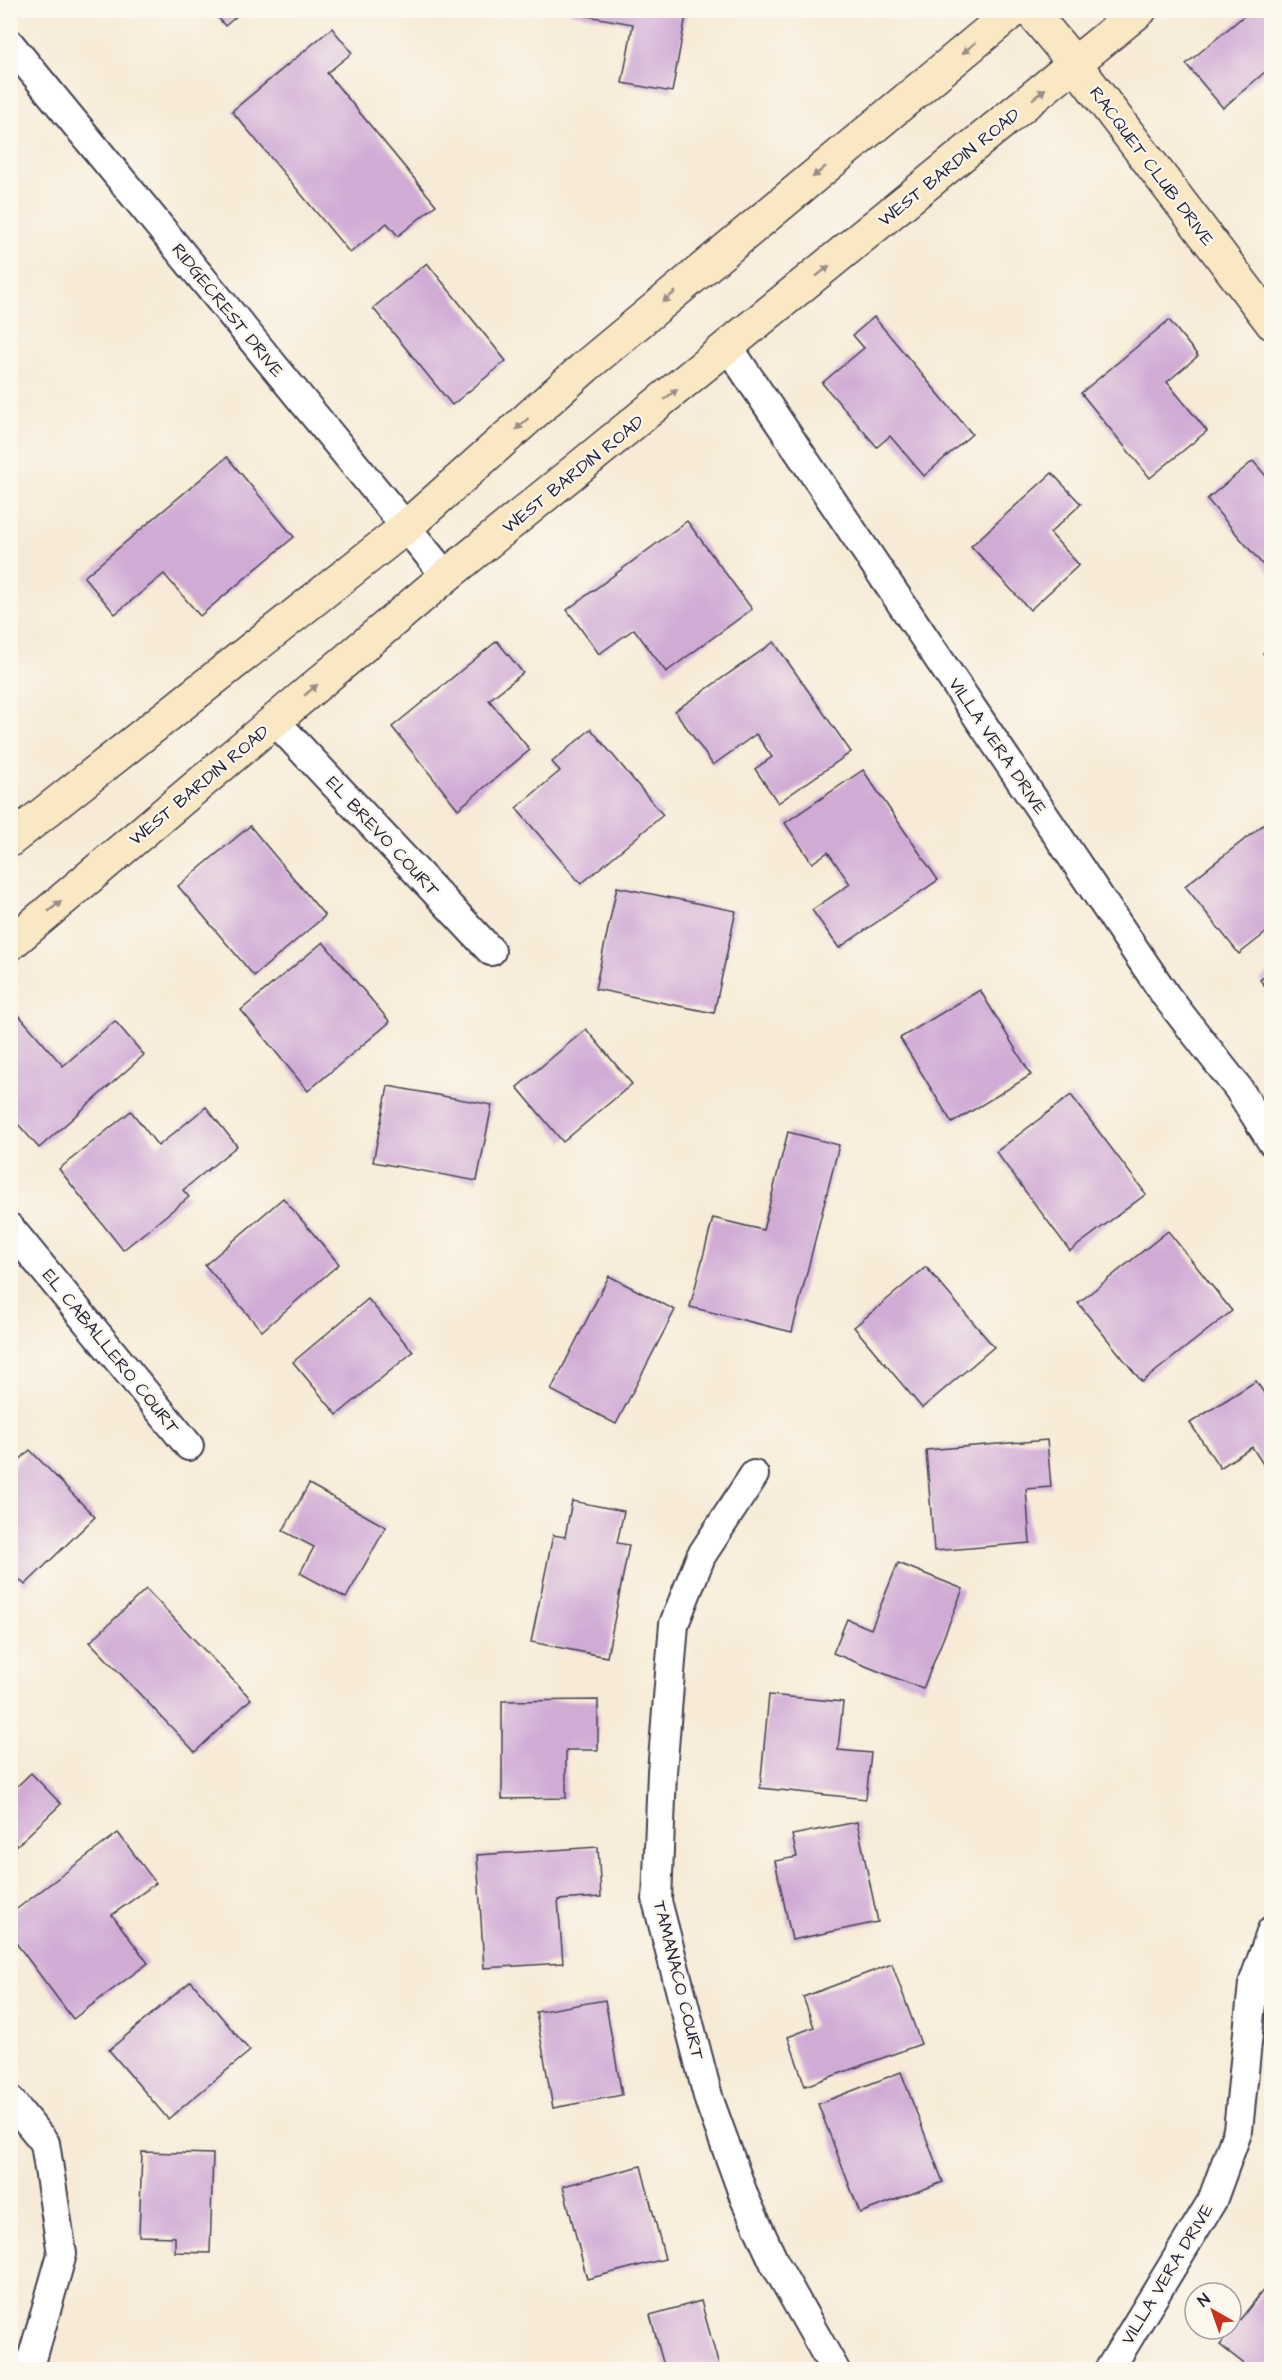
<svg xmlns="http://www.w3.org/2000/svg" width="1282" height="2380" font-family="'Architects Daughter',sans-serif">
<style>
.building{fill:#d0acd5}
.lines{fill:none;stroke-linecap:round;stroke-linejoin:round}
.street-casing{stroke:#424052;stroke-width:32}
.secondary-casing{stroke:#424052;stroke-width:36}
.street{stroke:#fff;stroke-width:28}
.secondary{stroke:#fae7c3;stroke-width:33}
.oneway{fill:#998e86}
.labels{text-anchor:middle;stroke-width:4.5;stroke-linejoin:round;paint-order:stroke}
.street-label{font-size:18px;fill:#22223b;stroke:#fbf7ec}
</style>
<rect width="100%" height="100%" fill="#fbf7ec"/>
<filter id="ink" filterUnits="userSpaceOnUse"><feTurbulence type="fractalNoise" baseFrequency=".0167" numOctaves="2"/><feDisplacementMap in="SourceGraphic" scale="12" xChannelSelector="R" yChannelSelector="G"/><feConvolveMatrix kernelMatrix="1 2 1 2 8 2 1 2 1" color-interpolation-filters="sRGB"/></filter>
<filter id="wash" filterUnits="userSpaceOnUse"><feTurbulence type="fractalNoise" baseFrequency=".008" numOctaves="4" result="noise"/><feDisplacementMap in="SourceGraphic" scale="24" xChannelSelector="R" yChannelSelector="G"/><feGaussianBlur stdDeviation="1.35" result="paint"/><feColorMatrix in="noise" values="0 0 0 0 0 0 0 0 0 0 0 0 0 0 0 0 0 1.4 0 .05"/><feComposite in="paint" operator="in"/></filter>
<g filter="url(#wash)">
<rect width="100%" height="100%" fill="#f7ebd7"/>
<g id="blocks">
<g class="building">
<path d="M 212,10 L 244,10 L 225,26 Z"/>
<path d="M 571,10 L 687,10 L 672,92 L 622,83 L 633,24 L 570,13 Z"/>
<path d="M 1251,10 L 1272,10 L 1272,66 L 1223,108 L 1186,64 Z"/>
<path d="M 332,28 L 352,53 L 327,73 L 436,205 L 398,236 L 387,223 L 350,253 L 232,111 Z"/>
<path d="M 427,263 L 506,361 L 452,405 L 373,308 Z"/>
<path d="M 874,317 L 972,434 L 924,476 L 890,436 L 877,447 L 822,383 L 864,348 L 853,335 Z"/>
<path d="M 1169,320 L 1198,356 L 1167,382 L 1207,431 L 1150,478 L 1081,393 Z"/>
<path d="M 227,457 L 294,537 L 200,616 L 164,574 L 115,614 L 84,577 Z"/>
<path d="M 1253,461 L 1272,483 L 1272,576 L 1207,499 Z"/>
<path d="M 1052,473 L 1081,504 L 1050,533 L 1079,565 L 1030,610 L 971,546 Z"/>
<path d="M 687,521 L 752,609 L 666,672 L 634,629 L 599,654 L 567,610 Z"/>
<path d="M 497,641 L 523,673 L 489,700 L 530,750 L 458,809 L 392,727 Z"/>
<path d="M 774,642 L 851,752 L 778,803 L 755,769 L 772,757 L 756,734 L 713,765 L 675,711 Z"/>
<path d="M 1272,646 L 1272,664 L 1263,653 Z"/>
<path d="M 591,729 L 663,815 L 581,884 L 516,808 L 560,771 L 552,762 Z"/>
<path d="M 863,770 L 938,880 L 839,948 L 812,910 L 850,884 L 828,852 L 812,863 L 785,823 Z"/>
<path d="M 1272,818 L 1272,928 L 1239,954 L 1185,886 Z"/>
<path d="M 250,826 L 325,916 L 254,976 L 178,886 Z"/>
<path d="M 617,887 L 736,911 L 714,1013 L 595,989 Z"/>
<path d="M 323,942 L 390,1022 L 308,1091 L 241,1010 Z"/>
<path d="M 1272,971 L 1272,995 L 1260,980 Z"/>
<path d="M 980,990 L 1031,1075 L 952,1123 L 900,1038 Z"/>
<path d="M 10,1005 L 63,1066 L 115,1021 L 144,1055 L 39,1148 L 10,1115 Z"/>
<path d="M 586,1029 L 632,1084 L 563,1142 L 517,1087 Z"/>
<path d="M 388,1086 L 492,1105 L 477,1181 L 373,1162 Z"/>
<path d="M 1071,1095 L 1146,1194 L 1070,1251 L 996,1152 Z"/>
<path d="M 206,1107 L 237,1146 L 183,1190 L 189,1197 L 123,1250 L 59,1169 L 131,1111 L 158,1146 Z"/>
<path d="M 788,1132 L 839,1145 L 792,1332 L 690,1307 L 713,1218 L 763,1230 Z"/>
<path d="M 283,1198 L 339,1264 L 262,1331 L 205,1265 Z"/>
<path d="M 1168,1231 L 1232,1311 L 1142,1382 L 1078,1303 Z"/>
<path d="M 926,1267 L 994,1347 L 922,1408 L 854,1327 Z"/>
<path d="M 609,1276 L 675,1310 L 616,1424 L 551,1390 Z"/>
<path d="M 368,1299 L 413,1352 L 337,1415 L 293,1362 Z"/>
<path d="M 1256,1381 L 1272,1405 L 1272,1478 L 1252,1447 L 1220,1468 L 1190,1423 Z"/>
<path d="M 1047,1440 L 1051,1487 L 1026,1489 L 1030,1543 L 934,1551 L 926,1450 Z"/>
<path d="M 30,1450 L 95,1517 L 25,1585 L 10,1570 L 10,1469 Z"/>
<path d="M 309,1484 L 386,1527 L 346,1598 L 300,1573 L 314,1547 L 283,1531 Z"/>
<path d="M 572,1501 L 624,1511 L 617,1543 L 629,1545 L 607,1657 L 531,1642 L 553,1535 L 565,1537 Z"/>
<path d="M 898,1563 L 963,1589 L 923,1689 L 833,1653 L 847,1619 L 871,1629 Z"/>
<path d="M 146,1589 L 251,1699 L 195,1752 L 90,1642 Z"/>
<path d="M 769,1695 L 843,1702 L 838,1750 L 871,1753 L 866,1799 L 760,1788 Z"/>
<path d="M 598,1700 L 598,1750 L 566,1750 L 566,1798 L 502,1799 L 502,1701 Z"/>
<path d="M 31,1773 L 61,1804 L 10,1852 L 10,1793 Z"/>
<path d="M 857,1822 L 878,1922 L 792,1940 L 775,1861 L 797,1857 L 792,1835 Z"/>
<path d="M 118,1833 L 156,1883 L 112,1915 L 148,1963 L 73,2019 L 10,1935 L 10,1914 Z"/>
<path d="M 598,1847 L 601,1897 L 558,1900 L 563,1963 L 484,1968 L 477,1855 Z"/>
<path d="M 892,1964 L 921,2044 L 805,2086 L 788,2037 L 814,2027 L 803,1997 Z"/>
<path d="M 191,1981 L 250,2051 L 168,2119 L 109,2050 Z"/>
<path d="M 605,2000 L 622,2095 L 553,2108 L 536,2012 Z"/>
<path d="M 901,2072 L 943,2182 L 860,2213 L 818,2104 Z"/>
<path d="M 142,2152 L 213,2154 L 210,2253 L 175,2252 L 175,2237 L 139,2236 Z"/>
<path d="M 641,2166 L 665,2259 L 587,2279 L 563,2186 Z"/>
<path d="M 1272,2279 L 1272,2370 L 1252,2370 L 1220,2345 Z"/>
<path d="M 701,2301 L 720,2370 L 654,2370 L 664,2366 L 650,2315 Z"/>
</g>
</g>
</g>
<g filter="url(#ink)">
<use href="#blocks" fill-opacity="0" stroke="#424052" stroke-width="1.5"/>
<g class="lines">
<defs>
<g id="street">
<path d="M 10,44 L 446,576"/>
<path d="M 729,348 L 1166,996 L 1238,1088 L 1272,1142"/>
<path d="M 275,721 L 491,951"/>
<path d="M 10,1228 L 189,1446"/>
<path d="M 754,1475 L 701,1556 L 674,1624 L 662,1772 L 657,1901 L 709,2100 L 745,2199 L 774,2262 L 835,2370"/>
<path d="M 10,2100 L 45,2143 L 62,2254 L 29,2370"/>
<path d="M 1109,2370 L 1212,2201 L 1238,2130 L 1253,1984 L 1272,1930"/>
</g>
<g id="secondary">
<path d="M 1030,10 L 1075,64 L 1272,323"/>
<path d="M 10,840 L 406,527 L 585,367 L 1014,10"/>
<path d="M 10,944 L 446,576 L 1140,10"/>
</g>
</defs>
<use href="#street" class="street-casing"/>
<use href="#secondary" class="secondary-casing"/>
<use href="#street" class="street"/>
<use href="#secondary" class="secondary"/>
</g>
<defs><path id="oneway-solid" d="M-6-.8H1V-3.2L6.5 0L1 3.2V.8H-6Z" transform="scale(1.5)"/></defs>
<g class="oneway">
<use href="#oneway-solid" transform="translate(969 48) rotate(140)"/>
<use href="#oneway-solid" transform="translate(1039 94) rotate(-39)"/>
<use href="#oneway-solid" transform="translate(819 172) rotate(140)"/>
<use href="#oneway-solid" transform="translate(823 271) rotate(-39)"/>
<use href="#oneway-solid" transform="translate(669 297) rotate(140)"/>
<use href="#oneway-solid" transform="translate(671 394) rotate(-39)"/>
<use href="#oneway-solid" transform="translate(522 424) rotate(138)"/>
<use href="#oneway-solid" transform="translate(311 690) rotate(-40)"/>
<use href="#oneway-solid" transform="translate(55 906) rotate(-40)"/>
</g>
</g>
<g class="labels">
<g class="street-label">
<text transform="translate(1152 166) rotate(53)" y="6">RACQUET CLUB DRIVE</text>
<text transform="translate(949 167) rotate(-39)" y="6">WEST BARDIN ROAD</text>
<text transform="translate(228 310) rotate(51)" y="6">RIDGECREST DRIVE</text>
<text transform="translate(573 474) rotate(-39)" y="6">WEST BARDIN ROAD</text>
<text transform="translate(998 746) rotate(56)" y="6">VILLA VERA DRIVE</text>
<text transform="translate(199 785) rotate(-40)" y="6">WEST BARDIN ROAD</text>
<text transform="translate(383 836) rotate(47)" y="6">EL BREVO COURT</text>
<text transform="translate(111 1351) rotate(51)" y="6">EL CABALLERO COURT</text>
<text transform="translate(679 1980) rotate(76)" y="6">TAMANACO COURT</text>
<text transform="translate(1167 2274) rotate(-59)" y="6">VILLA VERA DRIVE</text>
</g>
</g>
<rect width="1282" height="2380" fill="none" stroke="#fbf7ec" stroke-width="36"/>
<g transform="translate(1213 2311) rotate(320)"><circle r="28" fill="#fbf7ec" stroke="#a4a2a5" stroke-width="1.5"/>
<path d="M0-4.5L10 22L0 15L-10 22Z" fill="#c8321e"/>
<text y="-9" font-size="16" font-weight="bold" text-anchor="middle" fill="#22223b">N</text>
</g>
</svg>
